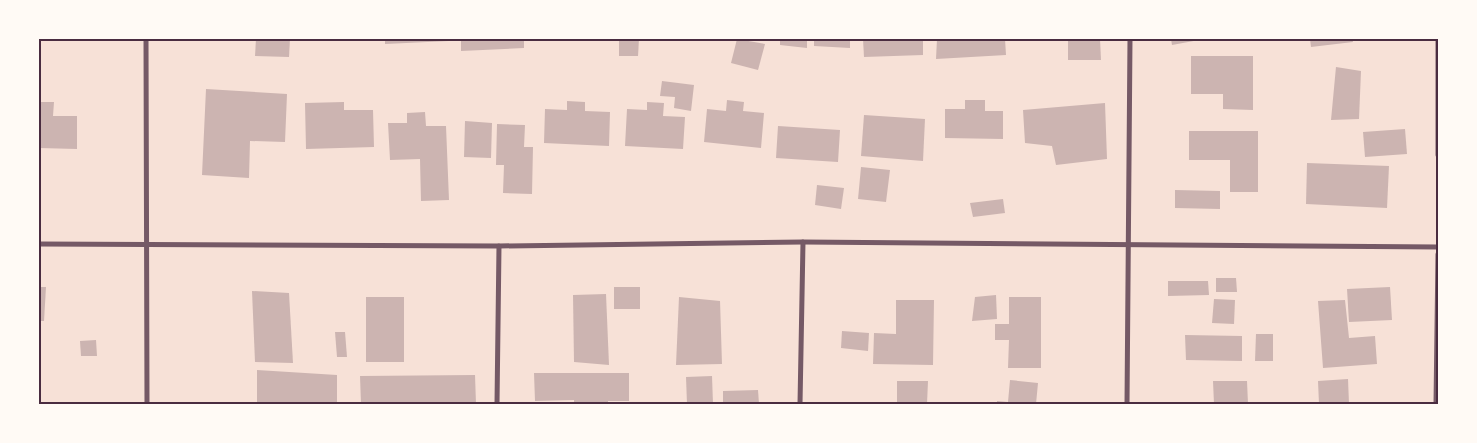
<svg xmlns="http://www.w3.org/2000/svg" width="1477" height="443" font-family="'Fira Sans Condensed',sans-serif">
<style>
.building{fill:#ccb4b1}
.lines{fill:none;stroke-linecap:round;stroke-linejoin:round}
.minor{stroke:#755966;stroke-width:5}
.neatline{fill:none;stroke:#4a2c40;stroke-width:2}
</style>
<rect width="100%" height="100%" fill="#f7e1d7"/>
<g class="building">
<path d="M 256,39 L 290,39 L 289,57 L 255,56 Z"/>
<path d="M 385,39 L 449,39 L 449,41 L 385,44 Z"/>
<path d="M 461,39 L 524,39 L 524,48 L 461,51 Z"/>
<path d="M 619,39 L 639,39 L 638,56 L 619,56 Z"/>
<path d="M 737,39 L 765,44 L 758,70 L 731,63 Z"/>
<path d="M 780,39 L 807,39 L 807,48 L 780,45 Z"/>
<path d="M 814,39 L 850,39 L 850,48 L 814,46 Z"/>
<path d="M 863,39 L 923,39 L 923,55 L 864,57 Z"/>
<path d="M 937,39 L 1005,39 L 1006,55 L 936,59 Z"/>
<path d="M 1068,39 L 1100,39 L 1101,60 L 1068,60 Z"/>
<path d="M 1171,39 L 1199,39 L 1199,40 L 1172,45 Z"/>
<path d="M 1310,39 L 1352,39 L 1353,42 L 1311,47 Z"/>
<path d="M 1191,56 L 1253,56 L 1253,110 L 1223,109 L 1223,94 L 1191,94 Z"/>
<path d="M 1336,67 L 1361,71 L 1359,119 L 1331,120 Z"/>
<path d="M 662,81 L 694,85 L 691,111 L 674,108 L 675,97 L 660,96 Z"/>
<path d="M 206,89 L 287,94 L 285,142 L 250,141 L 249,178 L 202,175 Z"/>
<path d="M 727,100 L 744,102 L 743,111 L 764,113 L 761,148 L 704,142 L 707,109 L 726,111 Z"/>
<path d="M 965,100 L 985,100 L 985,111 L 1003,111 L 1003,139 L 945,138 L 945,109 L 965,109 Z"/>
<path d="M 567,101 L 585,102 L 585,111 L 610,112 L 609,146 L 544,143 L 545,109 L 567,110 Z"/>
<path d="M 39,102 L 54,102 L 53,116 L 77,116 L 77,149 L 39,148 Z"/>
<path d="M 344,102 L 344,110 L 373,110 L 374,147 L 306,149 L 305,103 Z"/>
<path d="M 647,102 L 664,103 L 663,116 L 685,117 L 683,149 L 625,146 L 627,109 L 647,110 Z"/>
<path d="M 1105,103 L 1107,159 L 1056,165 L 1052,146 L 1025,143 L 1023,110 Z"/>
<path d="M 425,112 L 426,126 L 446,126 L 449,200 L 421,201 L 420,159 L 390,160 L 388,123 L 407,123 L 407,113 Z"/>
<path d="M 864,115 L 925,119 L 923,161 L 861,156 Z"/>
<path d="M 465,121 L 492,123 L 491,158 L 464,157 Z"/>
<path d="M 497,124 L 525,125 L 524,147 L 533,147 L 532,194 L 503,193 L 504,165 L 496,165 Z"/>
<path d="M 778,126 L 840,130 L 838,162 L 776,158 Z"/>
<path d="M 1405,129 L 1407,154 L 1365,157 L 1363,132 Z"/>
<path d="M 1189,131 L 1258,131 L 1258,192 L 1230,192 L 1230,160 L 1189,160 Z"/>
<path d="M 1307,163 L 1389,166 L 1387,208 L 1306,204 Z"/>
<path d="M 861,167 L 890,170 L 886,202 L 858,199 Z"/>
<path d="M 817,185 L 844,188 L 841,209 L 815,205 Z"/>
<path d="M 1175,190 L 1220,191 L 1220,209 L 1175,208 Z"/>
<path d="M 1003,199 L 1005,213 L 973,217 L 970,203 Z"/>
<path d="M 1216,278 L 1236,278 L 1237,292 L 1216,292 Z"/>
<path d="M 1168,281 L 1208,281 L 1209,295 L 1168,296 Z"/>
<path d="M 39,287 L 46,287 L 44,321 L 39,321 Z"/>
<rect x="614" y="287" width="26" height="22"/>
<path d="M 1390,287 L 1392,320 L 1349,322 L 1347,289 Z"/>
<path d="M 252,291 L 289,293 L 293,363 L 255,362 Z"/>
<path d="M 606,294 L 609,365 L 574,362 L 573,295 Z"/>
<path d="M 996,295 L 997,319 L 972,321 L 975,297 Z"/>
<rect x="366" y="297" width="38" height="65"/>
<path d="M 679,297 L 720,301 L 722,364 L 676,365 Z"/>
<path d="M 1009,297 L 1041,297 L 1041,368 L 1008,368 L 1009,340 L 995,340 L 995,324 L 1009,324 Z"/>
<path d="M 1214,299 L 1235,300 L 1234,324 L 1212,323 Z"/>
<path d="M 896,300 L 934,300 L 933,365 L 873,364 L 874,333 L 896,334 Z"/>
<path d="M 1345,300 L 1349,338 L 1375,336 L 1377,364 L 1323,368 L 1318,301 Z"/>
<path d="M 842,331 L 869,333 L 868,351 L 841,348 Z"/>
<path d="M 335,332 L 345,332 L 347,357 L 337,357 Z"/>
<path d="M 1256,334 L 1273,334 L 1273,361 L 1255,361 Z"/>
<path d="M 1185,335 L 1242,336 L 1242,361 L 1186,360 Z"/>
<path d="M 96,340 L 97,356 L 81,356 L 80,341 Z"/>
<path d="M 257,370 L 337,375 L 337,404 L 257,404 Z"/>
<path d="M 534,373 L 629,373 L 629,401 L 608,401 L 608,404 L 574,404 L 574,400 L 535,401 Z"/>
<path d="M 475,375 L 476,404 L 361,404 L 360,376 Z"/>
<path d="M 712,376 L 713,404 L 687,404 L 686,377 Z"/>
<path d="M 1348,379 L 1349,404 L 1319,404 L 1318,381 Z"/>
<path d="M 1010,380 L 1038,383 L 1036,404 L 997,404 L 997,401 L 1008,402 Z"/>
<path d="M 897,381 L 928,381 L 927,404 L 897,404 Z"/>
<path d="M 1213,381 L 1247,381 L 1248,404 L 1214,404 Z"/>
<path d="M 758,390 L 759,404 L 723,404 L 723,391 Z"/>
</g>
<g class="lines">
<g class="minor">
<path d="M 146,39 L 147,404"/>
<path d="M 1438,39 L 1438,155"/>
<path d="M 39,244 L 499,246 L 803,242 L 1438,247"/>
<path d="M 497,404 L 499,246"/>
<path d="M 800,404 L 803,242"/>
<path d="M 1127,404 L 1130,39"/>
<path d="M 1436,404 L 1438,254"/>
</g>
</g>
<rect width="1477" height="443" fill="none" stroke="#fffaf5" stroke-width="80"/>
<rect x="40" y="40" width="1397" height="363" class="neatline"/>
</svg>
